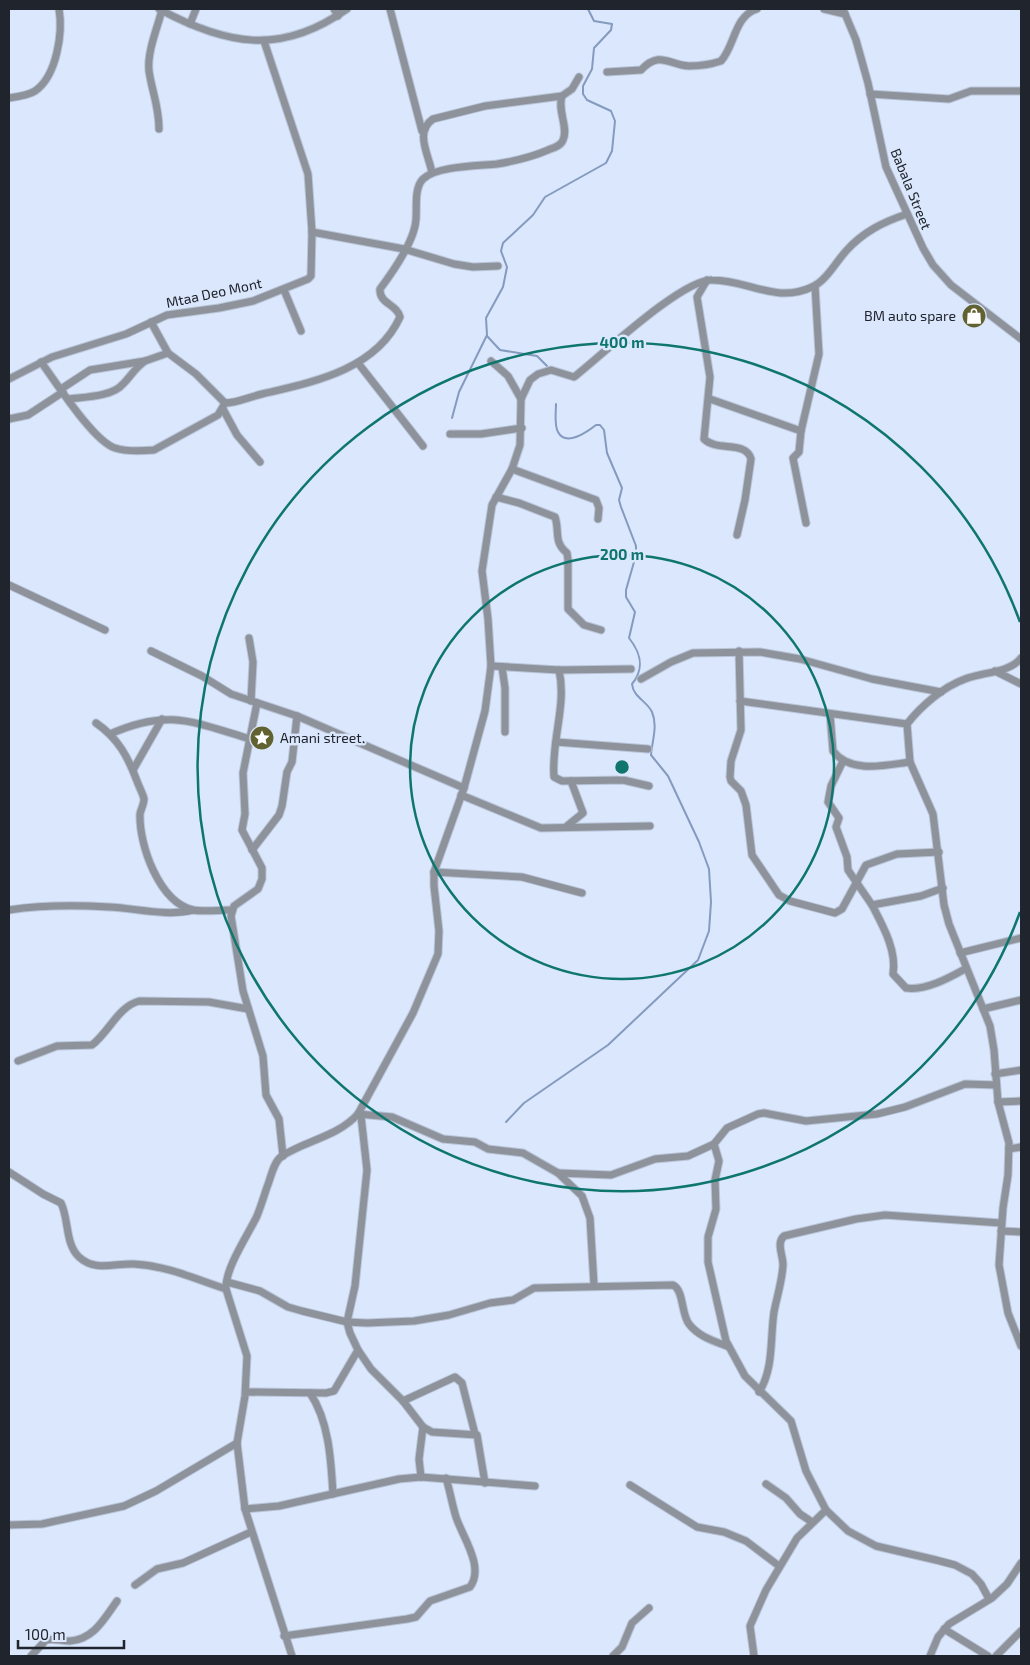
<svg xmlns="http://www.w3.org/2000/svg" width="1030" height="1665" font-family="'Exo 2',sans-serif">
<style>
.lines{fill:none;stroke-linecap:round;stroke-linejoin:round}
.stream{stroke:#849abe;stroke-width:2}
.minor-casing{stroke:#b9c4d7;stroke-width:9}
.minor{stroke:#8d929b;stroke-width:7}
.ring{fill:none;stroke:#0f766e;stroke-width:2.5}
.labels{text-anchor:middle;stroke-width:5;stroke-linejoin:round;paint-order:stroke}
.street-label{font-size:14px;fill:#20242c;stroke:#dae7fd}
.poi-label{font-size:14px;fill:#20242c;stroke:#dae7fd;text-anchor:end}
.centre{fill:#0f766e;stroke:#dae7fd;stroke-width:2.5}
.ring-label{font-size:15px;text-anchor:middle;font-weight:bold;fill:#0f766e;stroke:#dae7fd;stroke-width:5;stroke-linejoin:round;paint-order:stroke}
</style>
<rect width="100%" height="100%" fill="#dae7fd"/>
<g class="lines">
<g class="stream">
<path d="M 487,336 L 500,350 L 537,356 L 547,366"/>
<path d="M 452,418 L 459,392 L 487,335 L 486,318 L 503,287 L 507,267 L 501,251 L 503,243 L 533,215 L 545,197 L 606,163 L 612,151 L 615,121 L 611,111 L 587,100 L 583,94 L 583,86 L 592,69 L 594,48 L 611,30 L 612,24 L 594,21 L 588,9"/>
<path d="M 506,1122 L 524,1103 L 608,1045 L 698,960 L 709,931 L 711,902 L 709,869 L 699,842 L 668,776 L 651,755 C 652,741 658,726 652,712 C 647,701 633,697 632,684 C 645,668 641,653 629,638 L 635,612 L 626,597 L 626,590 L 636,555 L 636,546 L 621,507 L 619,500 L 622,488 L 607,453 L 604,430 L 600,425 L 596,425 C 587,432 566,447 558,432 C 554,425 556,412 556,404"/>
</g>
<defs>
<g id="minor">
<path d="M 159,9 C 226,45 281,56 347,9"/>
<path d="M 334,9 L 338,16"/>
<path d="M 390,9 L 422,131"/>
<path d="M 824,9 L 845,14"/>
<path d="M 843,9 L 856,40 L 868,83 L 886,167 L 923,248 L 933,265 L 951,285 L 1021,339"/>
<path d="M 190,24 L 196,9"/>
<path d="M 607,72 L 641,70 C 660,50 669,65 689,66 C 700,66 712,64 721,61 C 735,46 734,16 757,9"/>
<path d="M 870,94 L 949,99 L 971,91 L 1021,91"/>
<path d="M 9,98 C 16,97 29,95 35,91 C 57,76 63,32 59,9"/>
<path d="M 159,129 C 159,106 152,92 149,71 C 147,52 157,29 162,10"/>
<path d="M 432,173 C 429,155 414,132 433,119 L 485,106 L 562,96 L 572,89 L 579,77"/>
<path d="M 312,232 L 404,249 L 454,264 L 473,267 L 498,266"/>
<path d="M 707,280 L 697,297 L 710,377 L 704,439 C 717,452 746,440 751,459 L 745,500 L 737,535"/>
<path d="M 284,290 L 301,331"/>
<path d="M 151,322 L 168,353 L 196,374 L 225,403 C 237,403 249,397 262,394 C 313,382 376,370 400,317 C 397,304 379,304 380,289 C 392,273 415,240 416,219 C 417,207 414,188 423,179 C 436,166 479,166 497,164 C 515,161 532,157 548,150 C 553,148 561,146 563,140 C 569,128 557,111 562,96"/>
<path d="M 491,361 L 508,376 L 521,399"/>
<path d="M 41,362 C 56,382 93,441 115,448 C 127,452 142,451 154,450 L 218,415 L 225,403"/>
<path d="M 358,363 L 423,446"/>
<path d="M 9,379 L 52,357 L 126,334 L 167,315 L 219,308 L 253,301 L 308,279 L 311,276 L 312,232 L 308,174 L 264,41"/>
<path d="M 61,389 L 90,370 L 145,361 L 168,353"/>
<path d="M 69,399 C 84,397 112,397 123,384 C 131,376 135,368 145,361"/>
<path d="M 710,399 L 801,431"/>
<path d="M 223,409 L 237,435 L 260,462"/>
<path d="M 9,419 L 28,415 L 63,392"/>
<path d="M 450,434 L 481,434 L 522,428"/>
<path d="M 512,469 L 596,500 L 599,508 L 598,519"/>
<path d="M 496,497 L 519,503 L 555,517 C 560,531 553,542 567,553 L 568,560 L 568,609 L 584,625 L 601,630"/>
<path d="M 806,523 L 793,458 L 799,452 L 801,431 L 819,354 L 815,286"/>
<path d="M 9,585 L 105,630"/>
<path d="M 249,638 L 253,662 L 251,701"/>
<path d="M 151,651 L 202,676 L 231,694 L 297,716 L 464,788"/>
<path d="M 739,651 L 741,730 L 731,761 L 730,777 L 731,781 L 741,791 L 746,805 L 752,855 L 779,895 L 790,901 L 835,913 L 842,909 L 866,865 L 897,854 L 939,852"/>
<path d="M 1021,658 C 1010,673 982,672 965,679 C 943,687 921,706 907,724 L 910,762 L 933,814 L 944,905 L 949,924 L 990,1026 L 994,1050 L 998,1102 L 1009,1143 L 1008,1175 L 1003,1208 L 999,1265 L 1008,1313 L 1021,1346"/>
<path d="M 491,666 L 559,670 L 631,669"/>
<path d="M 502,667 L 505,688 L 505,732"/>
<path d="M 559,670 C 567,705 551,741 554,777 L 562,781 L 623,780 L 649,786"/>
<path d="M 995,671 L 1021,684"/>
<path d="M 641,679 L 671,662 L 693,653 L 760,652 L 800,659 L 872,679 L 941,692"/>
<path d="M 740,701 L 907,724"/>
<path d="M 257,703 L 243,773 L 245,814 L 242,830 L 262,868 L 262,879 L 258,889 L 234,906 L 231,916 L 243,991 L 263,1056 L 266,1095 L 279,1119 L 283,1156"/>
<path d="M 830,714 L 833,751 C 850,774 886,765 910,762"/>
<path d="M 96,723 C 118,738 128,757 137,781 C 139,787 143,794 144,799 C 144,804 141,809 140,814 C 139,845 159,902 193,910 C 204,912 219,910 231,910"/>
<path d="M 110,734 C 168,708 193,722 250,739"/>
<path d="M 556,742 L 648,749"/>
<path d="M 843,761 L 831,786 L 828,802 L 839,818 L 836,827 L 847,857 L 848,870 L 872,905 L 921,896 L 943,888"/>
<path d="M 133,770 L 162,719"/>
<path d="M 461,795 L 541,828 L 650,826"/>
<path d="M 567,826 L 583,813 L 571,781"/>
<path d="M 252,850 L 279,815 L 282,806 L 287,772 L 292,762 L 297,716"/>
<path d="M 434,872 L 522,877 L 582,893"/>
<path d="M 872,905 C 883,926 897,951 893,974 L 906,988 C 925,991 949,978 965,969"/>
<path d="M 9,910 C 42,905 75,905 109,907 C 135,908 167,917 193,910"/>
<path d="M 960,953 L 1021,938"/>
<path d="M 983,1009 L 1021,1000"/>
<path d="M 18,1061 L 57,1046 L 92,1045 C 109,1032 118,1007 139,1001 L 209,1002 L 248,1009"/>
<path d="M 995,1074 L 1021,1070"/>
<path d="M 998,1102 L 1021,1101"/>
<path d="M 358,1114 L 392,1117 L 443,1139 L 475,1142 L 488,1149 L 523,1153 L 558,1173 L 582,1196 L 590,1218 L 594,1285"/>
<path d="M 361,1116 L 367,1170 L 355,1286 L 347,1322 L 350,1333 L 358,1350 L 371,1369 L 403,1401 L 423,1427 L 432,1432 L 477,1435 L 485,1483"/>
<path d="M 1009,1149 L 1021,1147"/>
<path d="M 9,1172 L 43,1194 L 61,1203 C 69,1219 65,1244 79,1257 C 95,1272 115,1263 134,1264 C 168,1266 195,1279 226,1289"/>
<path d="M 558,1173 L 611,1175 L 655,1159 L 688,1156 L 714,1144"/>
<path d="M 1001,1231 L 1021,1232"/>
<path d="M 227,1282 L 260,1291 L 288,1307 L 302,1311 L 347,1322 L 367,1323 L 414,1321 L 449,1315 L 490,1303 L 513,1300 L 534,1288 L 673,1285 C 684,1290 681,1314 689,1324 C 699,1337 714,1341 729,1347"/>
<path d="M 246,1392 L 326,1393 L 334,1391 L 358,1350"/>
<path d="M 759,1392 C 774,1369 770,1338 774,1312 C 777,1296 782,1282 783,1265 C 783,1255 776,1243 784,1236 L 856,1219 L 885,1215 L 1001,1223"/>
<path d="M 310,1393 C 329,1421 331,1460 333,1494"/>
<path d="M 403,1401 L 455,1377 L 462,1383 L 475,1434"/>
<path d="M 421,1477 L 419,1459 L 423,1427"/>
<path d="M 766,1484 L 786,1498 L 800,1514 L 812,1522"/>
<path d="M 630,1485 L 697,1527 L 724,1532 L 746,1541 L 779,1566"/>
<path d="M 245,1509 L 279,1506 L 399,1479 L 421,1477 L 535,1486"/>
<path d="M 9,1525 L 42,1524 L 124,1506 L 156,1491 L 237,1443"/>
<path d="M 135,1585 L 157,1569 L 183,1563 L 251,1532"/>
<path d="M 989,1599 L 981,1584 L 972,1574 L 955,1565 L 936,1560 L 876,1546 L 848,1531 L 826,1510 L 806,1471 L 791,1421 L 745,1376 L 726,1341 L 708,1262 L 708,1237 L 716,1209 L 715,1180 L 719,1161 L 714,1144 L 727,1128 L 758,1114 L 764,1113 L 806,1121 L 877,1114 L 905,1107 L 965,1084 L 996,1085"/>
<path d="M 944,1629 L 988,1656"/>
<path d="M 284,1636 L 407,1619 L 416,1617 L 430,1601 L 470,1587 C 485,1567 462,1536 456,1517 C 452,1504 450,1491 446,1478"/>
<path d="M 31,1656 L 46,1640 C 54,1638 61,1641 70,1641 C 94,1639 104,1619 117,1601"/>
<path d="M 292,1656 L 245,1509 L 237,1443 L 245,1396 L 247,1356 L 226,1289 C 225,1268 248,1235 257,1216 C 261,1206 264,1196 267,1187 C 271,1178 273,1162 282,1156 C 307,1140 337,1137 358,1114 L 413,1013 L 438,954 L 439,931 L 434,886 L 434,872 L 464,788 L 485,711 L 491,666 L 488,619 L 482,571 L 492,505 L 512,469 L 520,445 L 521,399 L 530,380 L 538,374 L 551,370 L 574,377 C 601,356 682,279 712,280 C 749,280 776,304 812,287 C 826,281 836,262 846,251 C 863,232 883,222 907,214"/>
<path d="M 613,1656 L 622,1647 L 632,1623 L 649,1608"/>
<path d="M 754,1656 L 750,1626 L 766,1590 L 797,1538 L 826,1510"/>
<path d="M 930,1656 L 938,1637 L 949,1624 L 992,1598 L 1007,1584 L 1021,1563"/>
<path d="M 996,1656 L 1021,1631"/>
</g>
</defs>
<use href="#minor" class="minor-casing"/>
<use href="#minor" class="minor"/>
</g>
<g class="ring">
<circle cx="622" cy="767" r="212"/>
<path d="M1020 912A424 424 0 1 1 1020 622"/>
</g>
<defs>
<symbol id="shop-disc" viewBox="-11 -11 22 22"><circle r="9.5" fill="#61622f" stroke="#dae7fd"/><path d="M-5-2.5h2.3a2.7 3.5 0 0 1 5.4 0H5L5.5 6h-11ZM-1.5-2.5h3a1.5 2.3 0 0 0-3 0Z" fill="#fff"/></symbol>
<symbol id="sight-disc" viewBox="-11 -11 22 22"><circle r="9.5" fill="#61622f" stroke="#dae7fd"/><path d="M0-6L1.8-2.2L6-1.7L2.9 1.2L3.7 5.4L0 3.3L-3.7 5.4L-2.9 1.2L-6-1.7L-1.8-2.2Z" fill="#fff"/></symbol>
</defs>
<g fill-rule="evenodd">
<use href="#shop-disc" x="960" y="302" width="28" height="28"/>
<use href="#sight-disc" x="248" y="724" width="28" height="28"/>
</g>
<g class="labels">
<g class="street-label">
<text transform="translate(911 189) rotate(68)" y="5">Babala Street</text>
<text transform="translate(214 293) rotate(-12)" y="5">Mtaa Deo Mont</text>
</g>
<g class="poi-label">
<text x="956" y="321">BM auto spare</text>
<text x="280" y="743" text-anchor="start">Amani street.</text>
</g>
</g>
<circle cx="622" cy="767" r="8" class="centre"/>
<g class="ring-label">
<text x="622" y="348">400 m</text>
<text x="622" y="560">200 m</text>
</g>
<rect width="1030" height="1665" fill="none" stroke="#20242c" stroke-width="20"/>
<path d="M18 1640v8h106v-8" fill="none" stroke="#20242c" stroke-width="2.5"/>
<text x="25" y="1640" font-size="15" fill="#20242c" stroke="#dae7fd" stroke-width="4" paint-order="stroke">100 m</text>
</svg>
